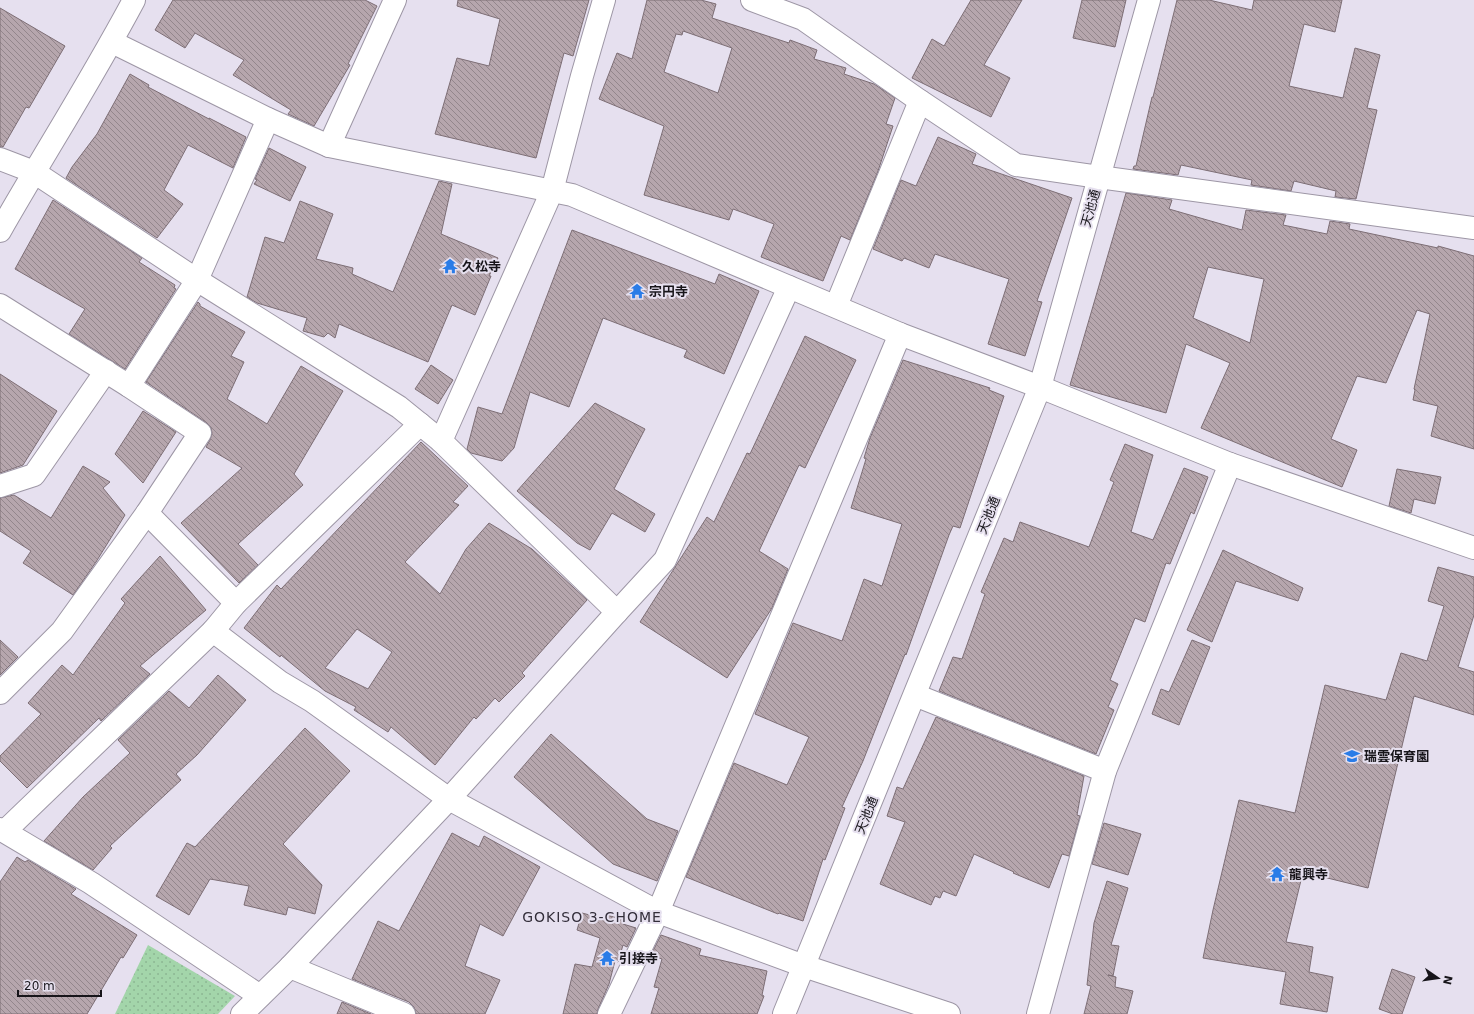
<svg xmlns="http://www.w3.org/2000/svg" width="1474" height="1014" font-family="'DejaVu Sans','Noto Sans JP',sans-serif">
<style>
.grass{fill:url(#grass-dots)}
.building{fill:url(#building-back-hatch);stroke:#7d6e75;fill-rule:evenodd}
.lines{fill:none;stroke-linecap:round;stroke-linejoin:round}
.street-casing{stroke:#9d96a5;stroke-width:24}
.secondary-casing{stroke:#9d96a5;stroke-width:24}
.street{stroke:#fff;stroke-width:22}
.secondary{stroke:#fff;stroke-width:22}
.labels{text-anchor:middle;stroke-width:4;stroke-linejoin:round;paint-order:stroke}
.street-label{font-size:13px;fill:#17151a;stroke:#e6e0ef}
.poi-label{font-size:13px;font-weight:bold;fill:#17151a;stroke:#e6e0ef;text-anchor:start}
.neighbourhood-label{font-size:14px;letter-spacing:1px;fill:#332e3a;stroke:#e6e0ef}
</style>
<defs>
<pattern id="grass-dots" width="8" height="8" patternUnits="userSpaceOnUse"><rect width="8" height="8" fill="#a3d5aa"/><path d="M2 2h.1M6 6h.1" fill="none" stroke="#8cb692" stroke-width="1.8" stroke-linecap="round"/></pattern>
<pattern id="building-back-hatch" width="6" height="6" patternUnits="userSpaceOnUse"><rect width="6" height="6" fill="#b6a6ad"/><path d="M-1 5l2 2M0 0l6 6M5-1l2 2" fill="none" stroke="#93868c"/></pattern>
</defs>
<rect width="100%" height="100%" fill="#e6e0ef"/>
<path class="grass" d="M 148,945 L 235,996 L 218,1014 L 115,1014 Z"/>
<g class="building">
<path d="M 173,0 L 365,0 L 377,6 L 348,64 L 350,65 L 314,126 L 288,114 L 291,110 L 233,75 L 244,60 L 195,33 L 185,48 L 155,30 Z"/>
<path d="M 458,0 L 589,0 L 573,56 L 564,53 L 536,158 L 435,134 L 457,58 L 489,66 L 500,19 L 457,6 Z"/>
<path d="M 647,0 L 701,0 L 716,4 L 712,18 L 789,43 L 790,40 L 817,50 L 814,59 L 846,68 L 844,74 L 874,84 L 895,98 L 886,124 L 893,126 L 878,171 L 850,240 L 841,236 L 823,281 L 761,257 L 774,224 L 733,209 L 729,220 L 644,195 L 664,126 L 599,99 L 617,53 L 632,59 ZM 683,31 L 732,48 L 718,93 L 664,72 L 676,34 L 682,35 Z"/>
<path d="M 971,0 L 1022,0 L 984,65 L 1010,78 L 991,117 L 912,78 L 932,39 L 944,46 Z"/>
<path d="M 1082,0 L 1126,0 L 1115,47 L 1073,38 Z"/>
<path d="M 1177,0 L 1209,0 L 1252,10 L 1254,0 L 1342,0 L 1335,32 L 1304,24 L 1289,86 L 1343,98 L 1355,48 L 1380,55 L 1367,108 L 1377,110 L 1356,199 L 1335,197 L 1336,191 L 1294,181 L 1291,191 L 1251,185 L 1252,180 L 1181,165 L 1178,175 L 1133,169 L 1134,166 L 1136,166 L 1152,97 L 1153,97 Z"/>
<path d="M 0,8 L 65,46 L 29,108 L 26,107 L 3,147 L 0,147 Z"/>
<path d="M 130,74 L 149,85 L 148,87 L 209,119 L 209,118 L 246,137 L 233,168 L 188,145 L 164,190 L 183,204 L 157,238 L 66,178 L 72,167 L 97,134 Z"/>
<path d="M 938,137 L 976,154 L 972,164 L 1072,198 L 1037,301 L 1042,302 L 1025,356 L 988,344 L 1009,279 L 935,254 L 929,268 L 904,258 L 902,261 L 873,249 L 901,180 L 916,186 Z"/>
<path d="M 269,148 L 306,167 L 290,201 L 254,184 L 257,180 L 255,179 Z"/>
<path d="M 439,181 L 452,184 L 441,234 L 498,258 L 489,276 L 491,276 L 475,315 L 452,305 L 428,362 L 339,324 L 335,338 L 328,333 L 324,337 L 303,331 L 307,318 L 257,303 L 247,297 L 265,237 L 284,243 L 300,201 L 333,214 L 316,259 L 353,268 L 352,274 L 393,292 Z"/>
<path d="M 1126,193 L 1172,200 L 1169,209 L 1242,230 L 1246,210 L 1286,215 L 1283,225 L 1327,234 L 1330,221 L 1350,224 L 1349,229 L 1438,248 L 1438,246 L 1474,256 L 1474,449 L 1431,436 L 1438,406 L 1413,400 L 1415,390 L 1414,389 L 1430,314 L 1417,310 L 1386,383 L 1357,376 L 1331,439 L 1357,450 L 1342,487 L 1201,428 L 1230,363 L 1186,344 L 1166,413 L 1070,385 ZM 1208,267 L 1264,279 L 1250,343 L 1193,318 Z"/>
<path d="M 53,200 L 142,258 L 139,262 L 175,285 L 174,288 L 176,289 L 125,369 L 69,334 L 85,309 L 15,269 Z"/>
<path d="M 572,230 L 715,284 L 719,274 L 759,291 L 724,374 L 684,357 L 687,350 L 603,318 L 569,407 L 530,392 L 514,448 L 502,461 L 471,453 L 467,449 L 478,407 L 502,414 Z"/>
<path d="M 198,302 L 200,304 L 200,306 L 245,332 L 231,356 L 244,362 L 227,399 L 267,424 L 301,366 L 343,391 L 294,474 L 303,485 L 238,544 L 258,565 L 239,583 L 181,523 L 242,468 L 206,447 L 210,440 L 212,433 L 211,428 L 207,423 L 146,382 Z"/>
<path d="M 805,336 L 856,360 L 805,468 L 799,465 L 759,551 L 788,569 L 772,608 L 727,678 L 640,622 L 707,517 L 714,522 L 747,453 L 750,454 Z"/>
<path d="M 903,360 L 990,388 L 989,390 L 1004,396 L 960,528 L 953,526 L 949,535 L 906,655 L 905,654 L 863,761 L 842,807 L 845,808 L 825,860 L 823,859 L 803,921 L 779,913 L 778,914 L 686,877 L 734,763 L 787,785 L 809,737 L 755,714 L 793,623 L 842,641 L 864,579 L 882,586 L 902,524 L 851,508 L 866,459 L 864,458 L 870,438 Z"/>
<path d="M 431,365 L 453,380 L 438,404 L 415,389 Z"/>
<path d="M 0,374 L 57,411 L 23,465 L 0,473 Z"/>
<path d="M 595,403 L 645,429 L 614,489 L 655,514 L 645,532 L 612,513 L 590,550 L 577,543 L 517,491 Z"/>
<path d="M 143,411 L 176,432 L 143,483 L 115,454 Z"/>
<path d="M 421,442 L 468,486 L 453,502 L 459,505 L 405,562 L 440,594 L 466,549 L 489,523 L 532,549 L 587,600 L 522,673 L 525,676 L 499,702 L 495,698 L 476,719 L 474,717 L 435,765 L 391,727 L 388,732 L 354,710 L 356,707 L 325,691 L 281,655 L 280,657 L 244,628 L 277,585 L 281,589 ZM 357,629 L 392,652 L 368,689 L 325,668 Z"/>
<path d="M 1125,444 L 1153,455 L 1131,532 L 1153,540 L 1184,468 L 1208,477 L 1194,514 L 1191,512 L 1170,564 L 1166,563 L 1145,622 L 1135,618 L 1110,680 L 1118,684 L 1108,707 L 1114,710 L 1096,754 L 939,691 L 953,657 L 962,659 L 985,594 L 981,592 L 1004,538 L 1013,542 L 1020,522 L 1089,547 L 1114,482 L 1110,480 Z"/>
<path d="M 83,466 L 110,482 L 103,488 L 125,515 L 96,562 L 73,595 L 23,563 L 31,551 L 0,531 L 0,498 L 14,495 L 51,518 Z"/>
<path d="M 1397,469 L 1441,477 L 1435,504 L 1414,499 L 1411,513 L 1389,506 Z"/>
<path d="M 1223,550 L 1303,588 L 1298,601 L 1236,581 L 1212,642 L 1187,630 Z"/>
<path d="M 160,556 L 206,610 L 140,666 L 150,674 L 101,721 L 99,718 L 27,788 L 0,761 L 0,756 L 41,714 L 28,703 L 62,665 L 73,675 L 125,603 L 121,599 Z"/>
<path d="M 1438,567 L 1474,577 L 1474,615 L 1458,667 L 1474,672 L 1474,715 L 1414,696 L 1368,888 L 1303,872 L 1286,942 L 1313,947 L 1309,972 L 1333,977 L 1327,1012 L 1280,1004 L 1286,972 L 1203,958 L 1213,910 L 1239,800 L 1295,813 L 1325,685 L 1386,700 L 1401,653 L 1427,661 L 1444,606 L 1428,601 Z"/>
<path d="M 0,640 L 18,657 L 0,675 Z"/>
<path d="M 1192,640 L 1210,647 L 1179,725 L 1152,714 L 1161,689 L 1169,692 Z"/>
<path d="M 218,675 L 246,700 L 197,755 L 176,774 L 181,780 L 110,846 L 112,848 L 93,870 L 44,841 L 83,797 L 130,753 L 118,740 L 169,691 L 189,708 Z"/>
<path d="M 936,717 L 1084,776 L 1077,815 L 1080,816 L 1069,856 L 1062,854 L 1049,888 L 1013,873 L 1014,872 L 974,854 L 956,896 L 943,891 L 940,898 L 935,896 L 931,905 L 880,884 L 905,822 L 887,816 L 897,787 L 903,789 Z"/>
<path d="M 305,728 L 350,771 L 283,844 L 322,885 L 315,914 L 288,907 L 286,915 L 244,905 L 249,886 L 210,879 L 189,915 L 156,896 L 187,843 L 195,847 Z"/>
<path d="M 551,734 L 647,819 L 678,831 L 657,881 L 613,864 L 514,777 Z"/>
<path d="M 1104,823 L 1141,834 L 1128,875 L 1092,864 Z"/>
<path d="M 452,833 L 479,847 L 484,836 L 540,867 L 503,936 L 480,924 L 465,966 L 500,980 L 485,1014 L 416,1014 L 414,1007 L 409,1002 L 352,979 L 378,921 L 399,931 Z"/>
<path d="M 17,857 L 25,862 L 28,860 L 76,889 L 71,894 L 137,935 L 123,958 L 121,957 L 87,1014 L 0,1014 L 0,882 Z"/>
<path d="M 1107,881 L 1128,888 L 1111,945 L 1119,946 L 1113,976 L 1108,975 L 1116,977 L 1115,987 L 1133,991 L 1127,1014 L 1084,1014 L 1091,986 L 1087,985 L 1094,923 Z"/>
<path d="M 582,913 L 605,919 L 607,915 L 624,920 L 623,924 L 636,928 L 627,947 L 623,945 L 618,962 L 615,961 L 609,984 L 598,1009 L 597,1014 L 563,1014 L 575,964 L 592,967 L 600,938 L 577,930 Z"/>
<path d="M 661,935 L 701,949 L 699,955 L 767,971 L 762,995 L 764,996 L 757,1014 L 651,1014 L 659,988 L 654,987 L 662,959 L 651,955 Z"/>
<path d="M 1392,969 L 1415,977 L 1402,1014 L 1393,1014 L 1379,1009 Z"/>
<path d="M 342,1002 L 371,1014 L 337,1014 Z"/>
</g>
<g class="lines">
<defs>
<g id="street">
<path d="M 752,0 L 803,19 L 920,101 L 1016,165 L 1099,177 L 1474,228"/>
<path d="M 112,42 L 268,119 L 329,146 L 572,195 L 900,334 L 1040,387 L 1230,464 L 1474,548"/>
<path d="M 329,146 L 395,0"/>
<path d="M 0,159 L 34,172 L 197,280 L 399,407 L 441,441 L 617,612"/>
<path d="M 0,305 L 129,386 L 200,433 L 147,513 L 62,631 L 0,693"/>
<path d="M 836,306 L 920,101"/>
<path d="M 129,386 L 197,280 L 268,119"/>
<path d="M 441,441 L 552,191 L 582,76 L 604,0"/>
<path d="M 0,486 L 34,475 L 106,371"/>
<path d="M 147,513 L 236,603"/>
<path d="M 213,631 L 280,682 L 312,701 L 449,799 L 658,912 L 804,966 L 949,1014"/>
<path d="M 915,695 L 1105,771"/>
<path d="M 0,829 L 91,883 L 260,996"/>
<path d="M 5,831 L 213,631 L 236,603 L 420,424"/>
<path d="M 290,967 L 404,1014"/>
<path d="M 242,1014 L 290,967 L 449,799 L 617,612 L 665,560 L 789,287"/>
<path d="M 609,1014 L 658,912 L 900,334"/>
<path d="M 1038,1014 L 1105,771 L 1230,464"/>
</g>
<g id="secondary">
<path d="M 0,231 C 44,154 92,79 134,0"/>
<path d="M 784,1014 L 1040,387 L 1149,0"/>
</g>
</defs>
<use href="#street" class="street-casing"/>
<use href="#secondary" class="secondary-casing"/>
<use href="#street" class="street"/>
<use href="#secondary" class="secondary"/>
</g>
<defs>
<symbol id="temple-bare" viewBox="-9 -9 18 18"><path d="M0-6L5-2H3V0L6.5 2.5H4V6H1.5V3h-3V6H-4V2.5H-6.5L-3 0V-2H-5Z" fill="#2a7ce7" stroke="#e6e0ef" stroke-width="2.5" paint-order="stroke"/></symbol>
<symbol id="school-bare" viewBox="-9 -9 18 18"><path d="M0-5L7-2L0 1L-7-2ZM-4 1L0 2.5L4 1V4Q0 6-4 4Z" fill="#2a7ce7" stroke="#e6e0ef" stroke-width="2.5" paint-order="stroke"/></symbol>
</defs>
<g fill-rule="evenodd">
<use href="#temple-bare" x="439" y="255" width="22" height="22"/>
<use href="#temple-bare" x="626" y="280" width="22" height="22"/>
<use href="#school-bare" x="1341" y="745" width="22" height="22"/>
<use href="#temple-bare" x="1266" y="863" width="22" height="22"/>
<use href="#temple-bare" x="596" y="947" width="22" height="22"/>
</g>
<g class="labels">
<g class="street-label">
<text transform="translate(1090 208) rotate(-74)" y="5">天池通</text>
<text transform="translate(988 515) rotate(-68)" y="5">天池通</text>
<text transform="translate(866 815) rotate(-68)" y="5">天池通</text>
</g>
<g class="poi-label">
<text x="462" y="271">久松寺</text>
<text x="649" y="296">宗円寺</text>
<text x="1364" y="761">瑞雲保育園</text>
<text x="1289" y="879">龍興寺</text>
<text x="619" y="963">引接寺</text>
</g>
<g class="neighbourhood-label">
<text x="592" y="922">GOKISO 3-CHOME</text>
</g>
</g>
<g transform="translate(1438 978) rotate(103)" stroke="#e6e0ef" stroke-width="3" paint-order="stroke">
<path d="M0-3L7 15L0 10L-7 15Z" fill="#17151a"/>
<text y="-6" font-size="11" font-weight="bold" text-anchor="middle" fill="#17151a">N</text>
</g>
<path d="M18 990v6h83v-6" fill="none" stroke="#17151a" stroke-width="2"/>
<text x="24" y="990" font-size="12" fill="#17151a" stroke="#e6e0ef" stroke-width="3" paint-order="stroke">20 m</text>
</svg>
